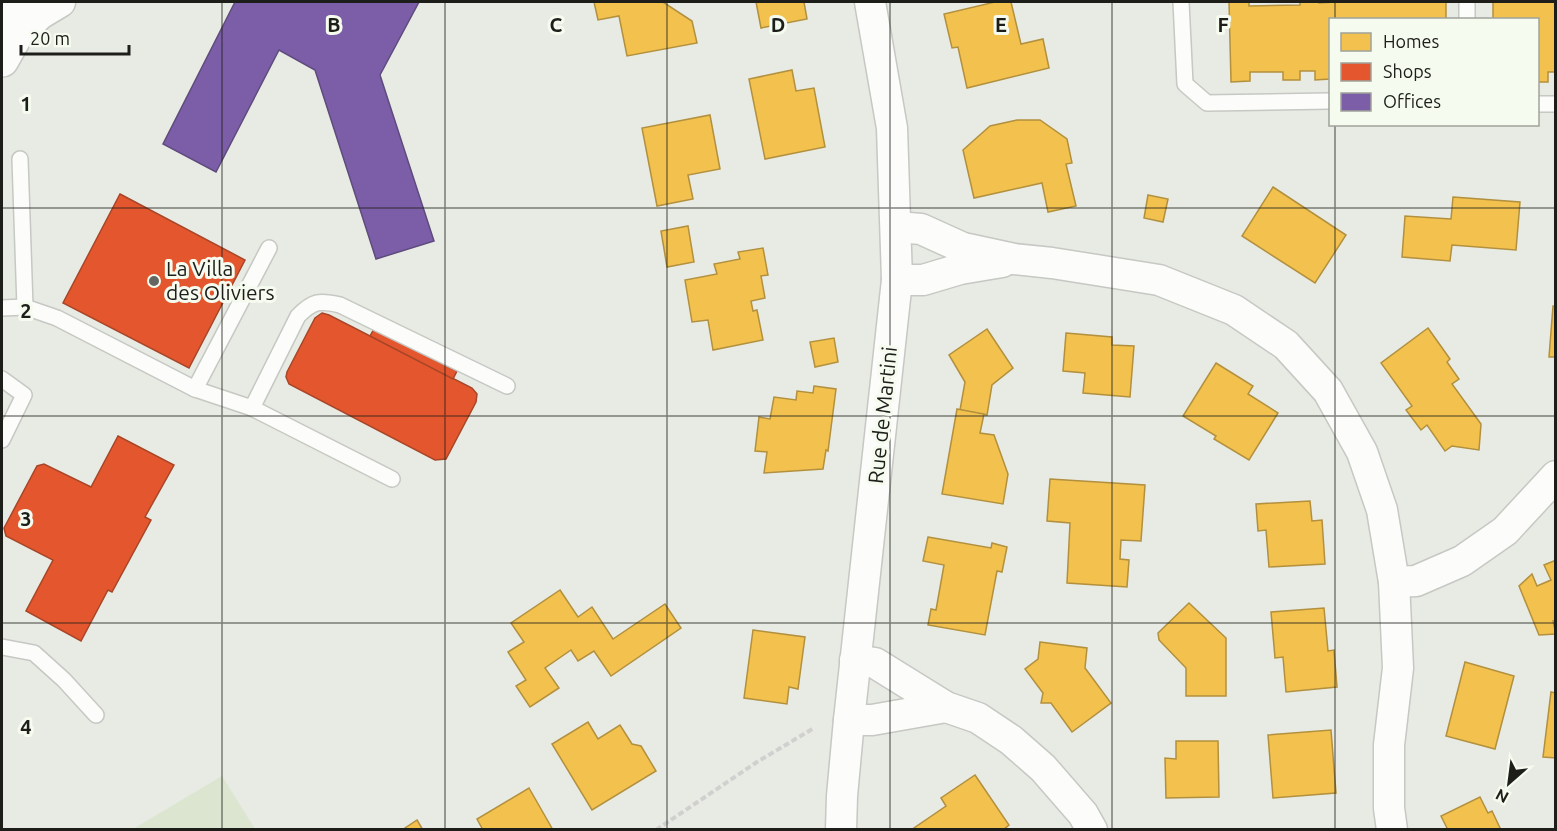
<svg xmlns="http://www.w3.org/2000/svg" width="1557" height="831" font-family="Ubuntu,sans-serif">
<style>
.garden{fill:#dbe5cf}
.homes{fill:#f2c14e;stroke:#b2903e;stroke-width:1.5}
.shops{fill:#e4572e;stroke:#a84628;stroke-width:1.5}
.offices{fill:#7b5ea7;stroke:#5f4b7d;stroke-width:1.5}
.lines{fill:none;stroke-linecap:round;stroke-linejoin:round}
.service-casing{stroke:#c6c8c3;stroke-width:18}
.minor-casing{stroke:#c6c8c3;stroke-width:33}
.tertiary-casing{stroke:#c6c8c3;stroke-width:36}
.path{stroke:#d0d1cf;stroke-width:4;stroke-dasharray:6 3;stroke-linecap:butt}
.service{stroke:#fcfcfb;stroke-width:15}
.minor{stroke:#fcfcfb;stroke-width:30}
.tertiary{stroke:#fcfcfb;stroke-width:33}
.grid{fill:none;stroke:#1d1e1a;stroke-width:1.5;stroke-opacity:0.55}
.poi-dot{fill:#646661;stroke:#f6fbef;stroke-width:2}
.labels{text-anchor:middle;stroke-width:6;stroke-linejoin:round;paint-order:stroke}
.poi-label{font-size:21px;fill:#1d1e1a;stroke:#f6fbef;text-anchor:start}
.street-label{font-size:21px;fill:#1d1e1a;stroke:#f6fbef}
.grid-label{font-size:20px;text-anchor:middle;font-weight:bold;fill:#1d1e1a;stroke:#f6fbef;stroke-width:6;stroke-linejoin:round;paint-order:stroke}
</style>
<rect width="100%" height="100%" fill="#e8ebe4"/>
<path class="garden" d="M 222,776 L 255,829 L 133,829 Z"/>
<g class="homes">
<path d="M 594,2 L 663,2 L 692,21 L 697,43 L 627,56 L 619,16 L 598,20 Z"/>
<path d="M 756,2 L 804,2 L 807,19 L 761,28 Z"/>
<path d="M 995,2 L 1011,2 L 1021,44 L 1043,39 L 1049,68 L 967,88 L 958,47 L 952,48 L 944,14 Z"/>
<path d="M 1229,2 L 1249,2 L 1249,6 L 1300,5 L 1300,2 L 1319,2 L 1319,3 L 1335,2 L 1446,2 L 1446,20 L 1330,20 L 1330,79 L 1315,80 L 1315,71 L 1300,71 L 1300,80 L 1283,80 L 1283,72 L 1250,72 L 1250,81 L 1231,82 Z"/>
<path d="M 1493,2 L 1556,2 L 1556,72 L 1548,72 L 1548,82 L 1538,82 L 1538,20 L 1493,20 Z"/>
<path d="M 792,70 L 796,91 L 814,88 L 825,147 L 765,159 L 749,79 Z"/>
<path d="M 710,115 L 720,169 L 688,175 L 693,199 L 657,206 L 642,128 Z"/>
<path d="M 1017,120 L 1040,120 L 1067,139 L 1072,163 L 1066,164 L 1076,206 L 1048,212 L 1042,183 L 974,198 L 963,150 L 990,126 Z"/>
<path d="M 1273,187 L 1346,235 L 1315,283 L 1242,236 Z"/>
<path d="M 1148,195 L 1168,199 L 1163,222 L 1144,218 Z"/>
<path d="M 1453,197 L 1520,202 L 1516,250 L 1452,245 L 1450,261 L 1402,257 L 1405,216 L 1451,219 Z"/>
<path d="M 688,226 L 694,262 L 667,267 L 661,231 Z"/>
<path d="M 763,248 L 768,275 L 761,276 L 765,298 L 751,301 L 753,311 L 757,310 L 763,340 L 713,350 L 708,320 L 692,322 L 685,280 L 717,274 L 714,264 L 740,259 L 738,252 Z"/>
<path d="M 1553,306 L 1556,306 L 1556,357 L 1549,357 Z"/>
<path d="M 1428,328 L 1450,359 L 1447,362 L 1459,379 L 1452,384 L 1481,424 L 1479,450 L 1452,446 L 1445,451 L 1427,425 L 1421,430 L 1406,410 L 1412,406 L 1381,363 Z"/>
<path d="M 987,329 L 1013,368 L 992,385 L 987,415 L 960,410 L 965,382 L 949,355 Z"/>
<path d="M 1066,333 L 1112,337 L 1112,345 L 1134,346 L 1130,397 L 1083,393 L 1085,373 L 1063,371 Z"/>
<path d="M 834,338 L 838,362 L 815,367 L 810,342 Z"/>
<path d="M 1216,363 L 1253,386 L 1248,394 L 1278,413 L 1249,460 L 1214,439 L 1216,436 L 1183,416 Z"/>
<path d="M 814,386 L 836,389 L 828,451 L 826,450 L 823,469 L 764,473 L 767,452 L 755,451 L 759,417 L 770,419 L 774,397 L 796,400 L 797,391 L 813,393 Z"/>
<path d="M 957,409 L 984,414 L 980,433 L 994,435 L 1008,474 L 1003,504 L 942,494 Z"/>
<path d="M 1050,479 L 1145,485 L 1141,541 L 1121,540 L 1120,559 L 1129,560 L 1127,587 L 1067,583 L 1070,523 L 1047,521 Z"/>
<path d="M 1310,501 L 1312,521 L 1322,520 L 1325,564 L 1269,567 L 1266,530 L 1258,531 L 1256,504 Z"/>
<path d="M 928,537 L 991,548 L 992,543 L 1007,547 L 1002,572 L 997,571 L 985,635 L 928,625 L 931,609 L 936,610 L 944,565 L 923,561 Z"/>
<path d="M 1556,560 L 1556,620 L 1553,621 L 1556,634 L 1539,635 L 1519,586 L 1532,574 L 1537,586 L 1551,580 L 1544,565 Z"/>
<path d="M 560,590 L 578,617 L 592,607 L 613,639 L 665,604 L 681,628 L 611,676 L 594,651 L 578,661 L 571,650 L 545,668 L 559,688 L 530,707 L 516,686 L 526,680 L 508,652 L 524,642 L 511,623 Z"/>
<path d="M 1189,603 L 1226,638 L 1226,696 L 1186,696 L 1186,668 L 1159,640 L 1158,633 Z"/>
<path d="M 1324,608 L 1328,651 L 1334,650 L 1337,687 L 1286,692 L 1283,657 L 1275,658 L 1271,612 Z"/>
<path d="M 753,630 L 805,637 L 798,689 L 789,687 L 787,704 L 744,698 Z"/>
<path d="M 1040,642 L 1087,648 L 1085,668 L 1111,703 L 1072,732 L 1051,703 L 1041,703 L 1043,693 L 1025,669 L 1038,659 Z"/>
<path d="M 1465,662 L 1514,676 L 1495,749 L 1446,736 Z"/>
<path d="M 1551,692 L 1556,693 L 1556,758 L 1543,757 Z"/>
<path d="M 588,722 L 598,739 L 620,725 L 632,744 L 641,746 L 656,771 L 592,810 L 552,744 Z"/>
<path d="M 1331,730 L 1336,793 L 1273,798 L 1268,735 Z"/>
<path d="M 1176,741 L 1218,741 L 1219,797 L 1166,798 L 1165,758 L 1176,759 Z"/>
<path d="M 975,775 L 1009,825 L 1003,830 L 911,830 L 946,806 L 941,798 Z"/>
<path d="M 529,788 L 553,830 L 483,830 L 477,819 Z"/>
<path d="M 1480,797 L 1488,813 L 1492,811 L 1501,830 L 1448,830 L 1441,816 Z"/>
<path d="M 417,820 L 423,830 L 402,830 Z"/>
</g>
<g class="shops">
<path d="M 120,194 L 245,260 L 189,368 L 63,303 Z"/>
<path d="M 322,313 L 329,315 L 472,388 L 477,394 L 476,402 L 446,459 L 435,460 L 289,384 L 286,377 L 287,372 L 315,318 Z"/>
<path d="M 374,329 L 457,371 L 453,379 L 370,336 Z"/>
<path d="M 118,436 L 174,465 L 145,517 L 151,520 L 112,592 L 108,590 L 81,641 L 26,611 L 53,560 L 6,536 L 4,528 L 37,466 L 44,464 L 91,487 Z"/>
</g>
<path class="offices" d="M 235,2 L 419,2 L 380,75 L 434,241 L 376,259 L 315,70 L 279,50 L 216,172 L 163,144 Z"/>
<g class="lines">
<defs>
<g id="service">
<path d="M 1181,2 L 1185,84 L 1207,103 L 1330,101"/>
<path d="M 1467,2 L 1467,20"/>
<path d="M 1538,104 L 1556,104"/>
<path d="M 20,159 L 25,307"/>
<path d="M 2,308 L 25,307 L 57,318 L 195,389 L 252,408 L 392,479"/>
<path d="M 2,379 L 24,395 L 2,440"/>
<path d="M 195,389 L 269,248"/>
<path d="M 252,408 L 298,316 C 313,301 319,300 340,305 L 507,386"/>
<path d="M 2,647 L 34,653 L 64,680 L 96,715"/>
</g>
<g id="minor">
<path d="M 15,37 L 40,14 L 60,2"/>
<path d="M 897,227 L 921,229 L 963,248 L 1014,259 L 1052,263 L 1159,280 L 1234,310 L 1286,345 L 1328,391 L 1362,452 L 1382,510 L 1394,582 L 1398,668 L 1389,745 L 1389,808 L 1392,830"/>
<path d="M 897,280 L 923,280 L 960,269 L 1002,262"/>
<path d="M 1394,582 L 1416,581 L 1462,561 L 1505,531 L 1556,476"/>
<path d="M 855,660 L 875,663 L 946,707 L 978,718 L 1011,740 L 1043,768 L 1083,814 L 1092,830"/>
<path d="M 849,720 L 872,720 L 946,707"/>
<path d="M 841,830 L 842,796 L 849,720 L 897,280 L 892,128 L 870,2"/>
</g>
<path id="tertiary" d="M 2,60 L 15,37 L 20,2"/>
</defs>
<use href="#service" class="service-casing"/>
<use href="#minor" class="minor-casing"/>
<use href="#tertiary" class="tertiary-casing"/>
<path class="path" d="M 656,830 L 757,762 L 814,728"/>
<use href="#service" class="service"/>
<use href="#minor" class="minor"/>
<use href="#tertiary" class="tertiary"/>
</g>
<path class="grid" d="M 222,2 L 222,830M 445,2 L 445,830M 667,2 L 667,830M 890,2 L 890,830M 1112,2 L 1112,830M 1335,2 L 1335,20M 1335,124 L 1335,830M 2,208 L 1556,208M 2,416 L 1556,416M 2,623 L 1556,623"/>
<circle class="poi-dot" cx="154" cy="281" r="6"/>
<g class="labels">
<g class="poi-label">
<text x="166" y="276">La Villa<tspan x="166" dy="24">des Oliviers</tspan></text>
</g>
<g class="street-label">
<text transform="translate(883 415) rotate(-84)" y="7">Rue de Martini</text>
</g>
</g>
<g class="grid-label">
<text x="334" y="32">B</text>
<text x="556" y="32">C</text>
<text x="778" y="32">D</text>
<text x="1001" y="32">E</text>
<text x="1223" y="32">F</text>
<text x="26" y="111">1</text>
<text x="26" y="318">2</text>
<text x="26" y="526">3</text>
<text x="26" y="734">4</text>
</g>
<rect width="1557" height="831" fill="none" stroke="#1d1e1a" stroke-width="6"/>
<rect x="1329" y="18" width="210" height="108" fill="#f6fbef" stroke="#9fa39a" stroke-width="1.5"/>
<rect x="1341" y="33" width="30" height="18" fill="#f2c14e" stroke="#9fa39a" stroke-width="1.5"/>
<text x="1383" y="48" font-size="18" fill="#1d1e1a">Homes</text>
<rect x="1341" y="63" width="30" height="18" fill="#e4572e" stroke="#9fa39a" stroke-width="1.5"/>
<text x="1383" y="78" font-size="18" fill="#1d1e1a">Shops</text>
<rect x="1341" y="93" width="30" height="18" fill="#7b5ea7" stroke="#9fa39a" stroke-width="1.5"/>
<text x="1383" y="108" font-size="18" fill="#1d1e1a">Offices</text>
<g transform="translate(1509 783) rotate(208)" stroke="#f6fbef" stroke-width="4.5" paint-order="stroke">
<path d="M0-4.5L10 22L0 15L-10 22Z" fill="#1d1e1a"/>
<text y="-9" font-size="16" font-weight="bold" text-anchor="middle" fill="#1d1e1a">N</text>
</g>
<path d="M21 45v9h108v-9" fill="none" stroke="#1d1e1a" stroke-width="3"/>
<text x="30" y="45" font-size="18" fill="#1d1e1a" stroke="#f6fbef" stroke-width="4.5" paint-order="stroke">20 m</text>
</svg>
